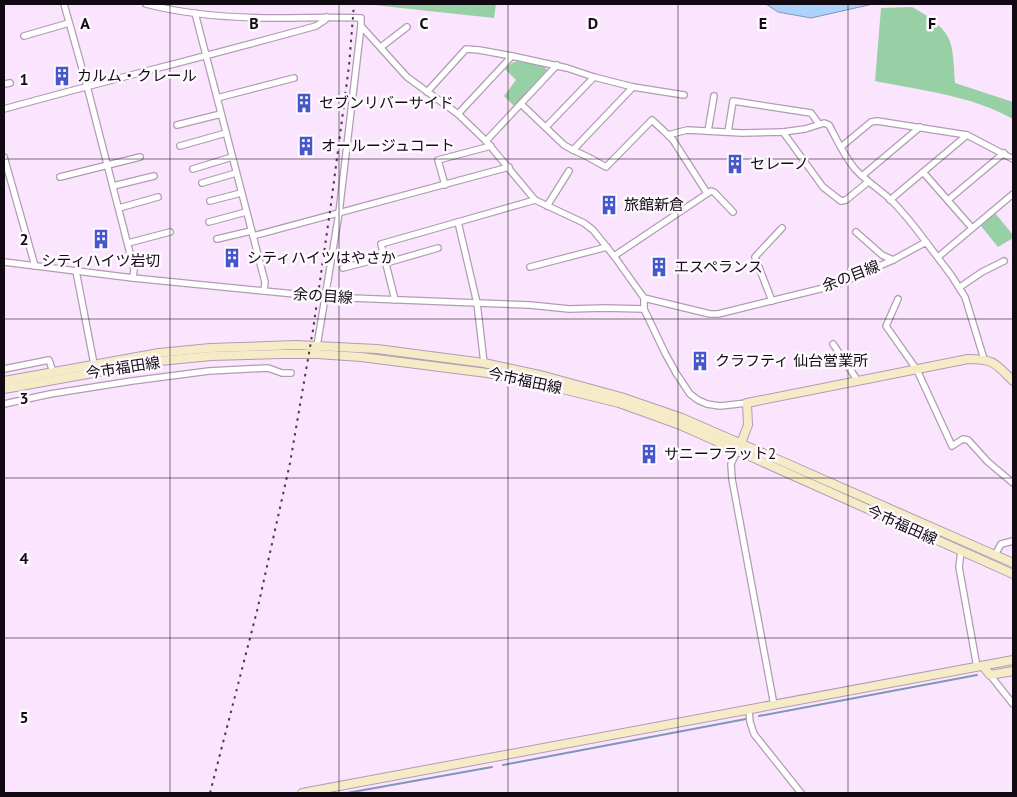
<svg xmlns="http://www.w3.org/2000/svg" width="1017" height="797" font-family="'PT Sans','Noto Sans JP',sans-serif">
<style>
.park{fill:#98d0a5}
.water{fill:#add3fc;stroke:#7e97b6}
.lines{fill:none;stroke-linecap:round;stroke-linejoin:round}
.stream{stroke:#7e97b6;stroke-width:2}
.street-casing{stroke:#b19cb3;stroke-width:8}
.secondary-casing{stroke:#b19cb3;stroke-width:10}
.street{stroke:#fff;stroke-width:5.5}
.secondary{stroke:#f6ebc7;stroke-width:8}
.rail{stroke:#453a46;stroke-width:2;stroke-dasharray:2.5 5;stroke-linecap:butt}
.grid{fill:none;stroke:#120a13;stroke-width:1;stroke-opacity:0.55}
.labels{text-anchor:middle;stroke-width:5;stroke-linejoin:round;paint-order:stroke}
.poi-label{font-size:15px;fill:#120a13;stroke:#fdf9fe;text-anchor:start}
.street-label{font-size:15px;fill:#120a13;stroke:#fdf9fe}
.grid-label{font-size:16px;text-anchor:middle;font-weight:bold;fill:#120a13;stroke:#fdf9fe;stroke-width:5;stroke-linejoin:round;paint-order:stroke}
</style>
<rect width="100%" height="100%" fill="#fbe5fe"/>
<g class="park">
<path d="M 364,4 L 496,4 L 494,18 Z"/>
<path d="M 912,7 C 925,14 940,23 948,37 C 954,48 954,70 955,83 L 1013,102 L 1013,119 C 973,96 920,90 875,81 L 881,8 Z"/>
<path d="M 517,61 L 544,66 L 547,70 L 514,106 L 504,96 L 516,80 L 505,69 L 512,63 Z"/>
<path d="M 995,213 L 1013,235 L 1013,238 L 998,247 L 981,226 Z"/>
</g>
<path class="water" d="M 766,4 L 873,4 L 811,18 L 778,12 Z"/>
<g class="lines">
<g class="stream">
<path d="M 759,716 L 977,675"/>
<path d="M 503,765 L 746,719"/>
<path d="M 347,793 L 492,767"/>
</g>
<defs>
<g id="street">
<path d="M 64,4 L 87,86 L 134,269 L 133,278"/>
<path d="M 146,4 C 188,15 233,18 276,18 C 305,18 333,17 361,18 L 361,26 L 407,77 L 458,114 L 486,141 L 535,200 L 584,223 L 593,230 L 614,256 L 644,298 L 644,309 L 665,353 L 676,373 L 690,394 L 698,400 L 707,404 L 720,406 L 747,403"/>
<path d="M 195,13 L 265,282 L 264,291"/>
<path d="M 24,36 L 69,23"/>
<path d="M 381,47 L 407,27"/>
<path d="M 4,84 L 10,83"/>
<path d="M 427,92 L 466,49 L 479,50 L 512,56"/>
<path d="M 217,98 L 294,78"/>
<path d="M 521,104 L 564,145 L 573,150 L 588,157 L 606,167 L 652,120 L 668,135 L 687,130 L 742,133 L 783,132 L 823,187 L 841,201 L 846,200 L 868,182"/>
<path d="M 4,109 C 108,80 212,55 316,26 L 325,20 L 327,17"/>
<path d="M 458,114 L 512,56 L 567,68 L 594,77 L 633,87 L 684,95"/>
<path d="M 177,125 L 221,114"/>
<path d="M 546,127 L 594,77"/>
<path d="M 708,131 L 714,96"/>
<path d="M 728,132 L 733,101 L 811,113 L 819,124"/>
<path d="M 783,132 L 805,129 L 824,123 L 829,125 C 837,140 844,156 855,169 C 866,181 879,189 891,200 C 904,213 915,227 926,242"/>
<path d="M 668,135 L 673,140 L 707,193"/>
<path d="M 486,141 L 557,65"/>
<path d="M 180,146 L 226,133"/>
<path d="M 841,147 L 871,122 L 877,121 L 967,135 L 1013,159"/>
<path d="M 573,150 L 633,87"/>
<path d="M 4,157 L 35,266"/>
<path d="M 193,169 L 232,157"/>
<path d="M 923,172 L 972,228"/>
<path d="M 862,176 L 920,127"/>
<path d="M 60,177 L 140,157"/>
<path d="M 202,183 L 236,173"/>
<path d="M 445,185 L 438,160 L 491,146"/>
<path d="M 113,186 L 154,176"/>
<path d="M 890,200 L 967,135"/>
<path d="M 948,200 L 1004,153"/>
<path d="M 210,201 L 241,193"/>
<path d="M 547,206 L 569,171"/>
<path d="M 119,208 L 158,197"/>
<path d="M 209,222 L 246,212"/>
<path d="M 856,232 L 882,255 L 893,260"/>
<path d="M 253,236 L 509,167"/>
<path d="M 217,239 L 251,231"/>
<path d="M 128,243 L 170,232"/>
<path d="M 614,256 L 711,191 L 714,192 L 733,212"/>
<path d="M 938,257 L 1013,194"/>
<path d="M 4,262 L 133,278 L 325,297 L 530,305 L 569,309 L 605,308 L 644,309"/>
<path d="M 386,263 L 438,248"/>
<path d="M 530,267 L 607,247"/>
<path d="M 343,268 L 385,257"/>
<path d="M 76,271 L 94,364"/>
<path d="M 960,287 L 982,272 L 1004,261"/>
<path d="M 644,298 L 710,314 L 718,314 L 836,285 L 893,260 L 926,242 L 951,275 L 965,297 L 984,359"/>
<path d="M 898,299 L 886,326 L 917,370 L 952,446 L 963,439 L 968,440 L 988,462 L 1013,483"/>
<path d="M 395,300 L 381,244 L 458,222"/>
<path d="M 772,301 L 755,257 L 782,228"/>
<path d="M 833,344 L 858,381"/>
<path d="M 317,346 L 339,213 L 361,26"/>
<path d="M 484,363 L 477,303 L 458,222 L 535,200"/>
<path d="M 4,369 L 49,360 L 53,372"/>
<path d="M 4,404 L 50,394 L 132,381 L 209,371 L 268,368 L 282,373 L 291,373"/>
<path d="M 739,447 L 731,464 L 732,479 L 774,705"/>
<path d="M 961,551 L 959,567 L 977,667"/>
<path d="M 995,555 L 1001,544 L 1013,541"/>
<path d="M 990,675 L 1013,704"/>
<path d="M 749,710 L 750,722 L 754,734 L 801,793"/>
</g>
<g id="secondary">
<path d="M 4,381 L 159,353 L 210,348 L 296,345 L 377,349 L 484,363 L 544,376 L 621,397 L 682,418 L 788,464 L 1013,563"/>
<path d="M 4,389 L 160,361 L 211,356 L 281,354 L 317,354 L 361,357 L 487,373 L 546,385 L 619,403 L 680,425 L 1013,574"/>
<path d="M 741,443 L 748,425 L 747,403 L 968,359 C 994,359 995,363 1013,381"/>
<path d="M 983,666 L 990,675 L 1013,671"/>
<path d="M 302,793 L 1013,660"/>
</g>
</defs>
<use href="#street" class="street-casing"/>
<use href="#secondary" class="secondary-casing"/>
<use href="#street" class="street"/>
<use href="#secondary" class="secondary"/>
<path class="rail" d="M 210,793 L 257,611 L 290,463 L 313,330 L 331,204 L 349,66 L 354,4"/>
</g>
<path class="grid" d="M 170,4 L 170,793M 339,4 L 339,793M 508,4 L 508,793M 678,4 L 678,793M 848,4 L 848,793M 4,159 L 1013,159M 4,319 L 1013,319M 4,478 L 1013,478M 4,638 L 1013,638"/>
<defs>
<symbol id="building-bare" viewBox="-9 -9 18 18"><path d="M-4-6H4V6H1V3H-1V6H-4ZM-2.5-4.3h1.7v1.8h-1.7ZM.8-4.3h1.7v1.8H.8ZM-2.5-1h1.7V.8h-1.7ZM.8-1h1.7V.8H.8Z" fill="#4657cb" stroke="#fdf9fe" stroke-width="2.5" paint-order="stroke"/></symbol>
</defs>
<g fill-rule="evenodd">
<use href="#building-bare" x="48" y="62" width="28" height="28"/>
<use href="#building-bare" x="290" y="89" width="28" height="28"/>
<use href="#building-bare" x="292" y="132" width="28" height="28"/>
<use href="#building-bare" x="721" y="150" width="28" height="28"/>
<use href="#building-bare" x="595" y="191" width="28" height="28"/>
<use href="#building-bare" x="87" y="225" width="28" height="28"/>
<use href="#building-bare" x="218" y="244" width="28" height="28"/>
<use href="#building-bare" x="645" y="253" width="28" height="28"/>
<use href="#building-bare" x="686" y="347" width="28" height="28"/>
<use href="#building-bare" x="635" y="440" width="28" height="28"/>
</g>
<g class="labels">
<g class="poi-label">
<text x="77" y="81">カルム・クレール</text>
<text x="319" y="108">セブンリバーサイド</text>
<text x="321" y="151">オールージュコート</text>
<text x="750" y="169">セレーノ</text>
<text x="624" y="210">旅館新倉</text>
<text x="247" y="263">シティハイツはやさか</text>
<text x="101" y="266" text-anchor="middle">シティハイツ岩切</text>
<text x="674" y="272">エスペランス</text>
<text x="715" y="366">クラフティ 仙台営業所</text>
<text x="664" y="459">サニーフラット2</text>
</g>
<g class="street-label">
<text transform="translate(851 276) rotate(-21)" y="5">余の目線</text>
<text transform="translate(323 296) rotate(4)" y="5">余の目線</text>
<text transform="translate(123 368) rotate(-9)" y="5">今市福田線</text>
<text transform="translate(525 381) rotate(12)" y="5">今市福田線</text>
<text transform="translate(902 525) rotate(24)" y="5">今市福田線</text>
</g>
</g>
<g class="grid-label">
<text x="85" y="29">A</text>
<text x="254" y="29">B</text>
<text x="424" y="29">C</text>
<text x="593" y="29">D</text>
<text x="763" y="29">E</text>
<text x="932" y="29">F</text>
<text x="24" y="85">1</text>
<text x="24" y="245">2</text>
<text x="24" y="404">3</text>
<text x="24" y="564">4</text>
<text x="24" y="723">5</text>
</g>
<rect width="1017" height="797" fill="none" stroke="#120a13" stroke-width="10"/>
</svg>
